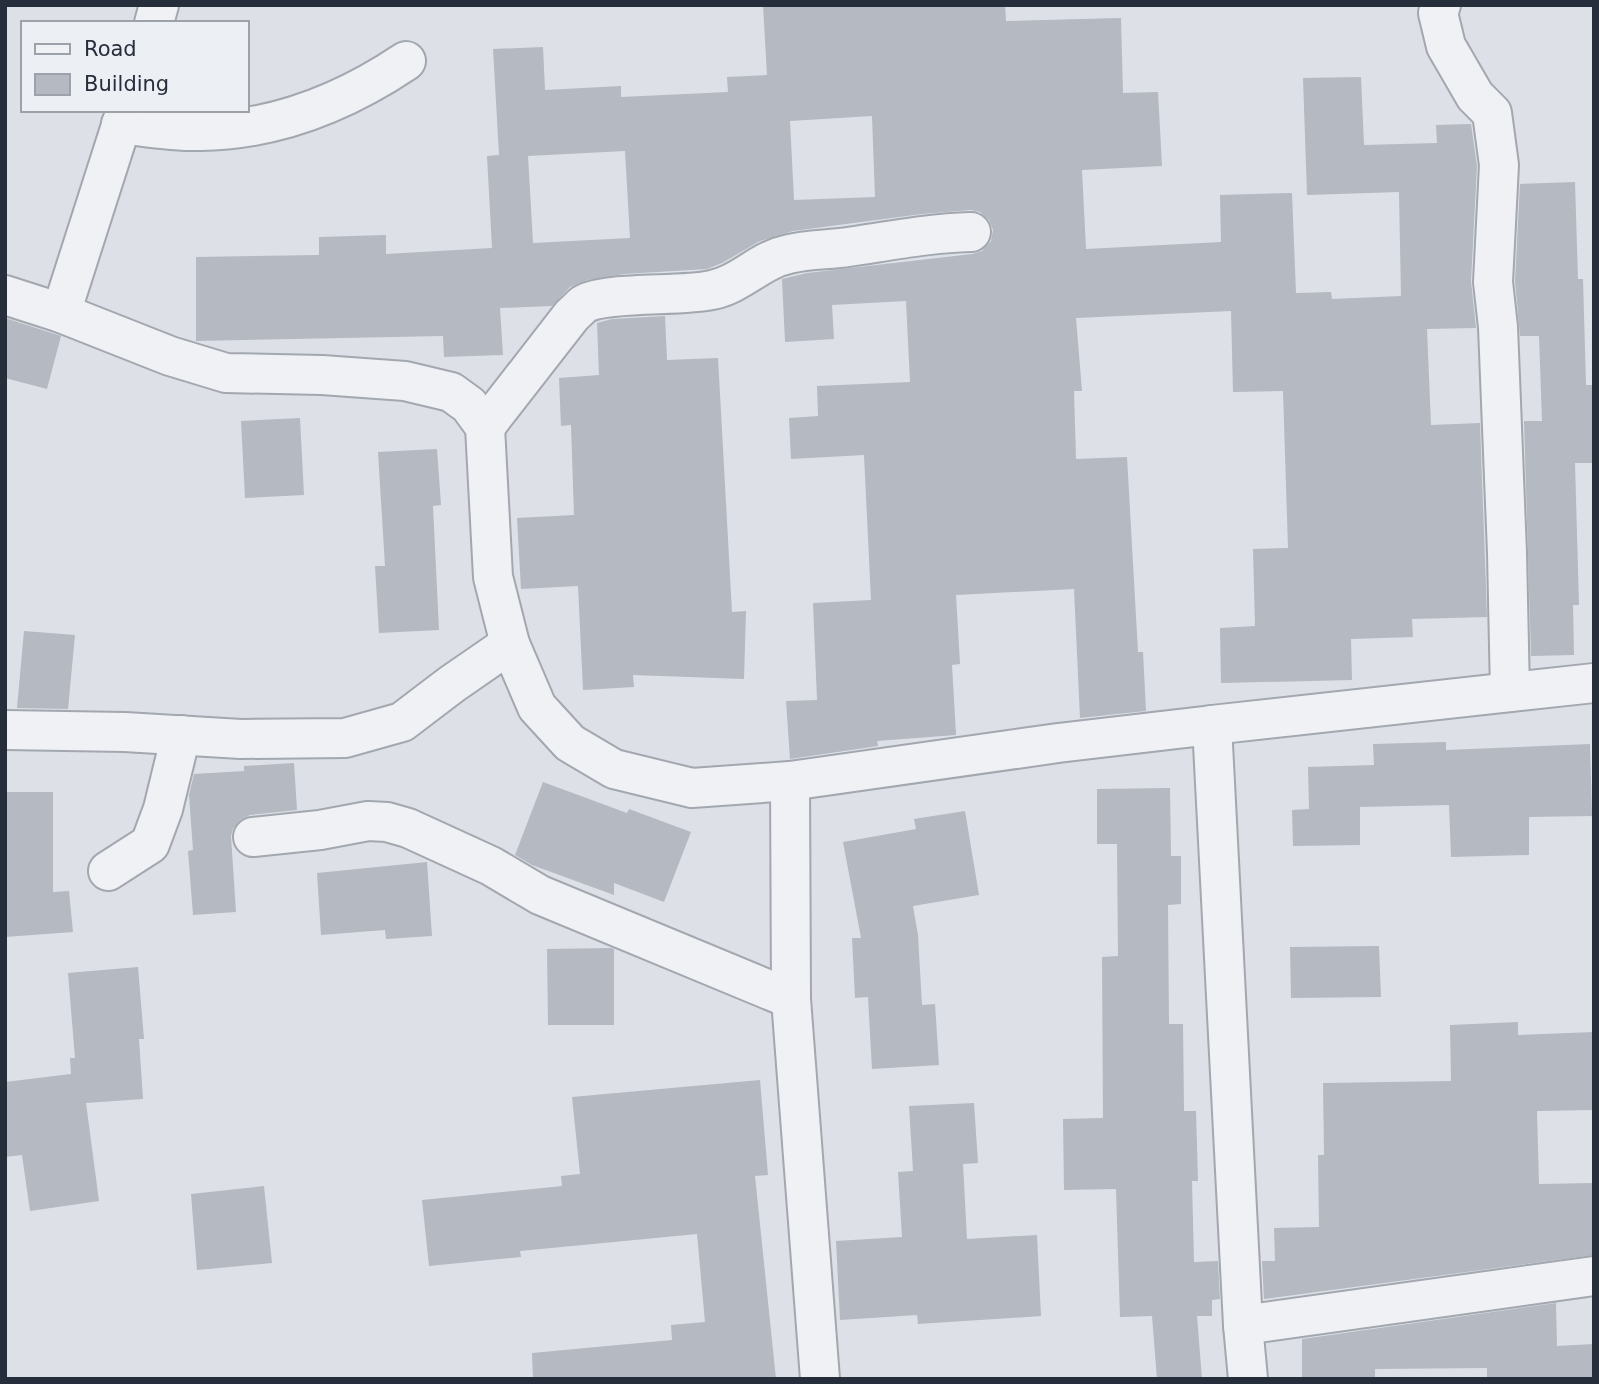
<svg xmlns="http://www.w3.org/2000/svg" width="1599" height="1384" font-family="'DejaVu Sans',sans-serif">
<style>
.building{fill:#b4b9c2;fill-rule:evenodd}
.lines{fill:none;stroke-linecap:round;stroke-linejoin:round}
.street-casing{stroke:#a3a7af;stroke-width:42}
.street{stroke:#eff1f4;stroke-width:38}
</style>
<rect width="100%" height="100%" fill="#dde0e6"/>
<g class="building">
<path d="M 763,5 L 1005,5 L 1006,21 L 1121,18 L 1123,93 L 1158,92 L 1162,166 L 1082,170 L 1086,249 L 1221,242 L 1220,195 L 1292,193 L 1296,293 L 1331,292 L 1332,299 L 1401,296 L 1399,192 L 1307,195 L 1303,78 L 1361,77 L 1364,145 L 1437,143 L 1436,125 L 1471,124 L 1477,166 L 1471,281 L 1476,328 L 1427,329 L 1431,425 L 1480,423 L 1487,617 L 1412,619 L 1413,637 L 1351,639 L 1352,680 L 1221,683 L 1220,628 L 1255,626 L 1253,549 L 1288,548 L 1283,391 L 1233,392 L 1231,311 L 1076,318 L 1082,391 L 1074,391 L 1076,459 L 1127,457 L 1138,652 L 1143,652 L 1146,711 L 1080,718 L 1074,589 L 956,595 L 960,664 L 952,665 L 956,735 L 877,741 L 878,746 L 790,759 L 786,701 L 817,700 L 813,603 L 871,600 L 864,455 L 791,459 L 789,418 L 818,416 L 817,386 L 910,382 L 906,301 L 832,305 L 834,339 L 785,342 L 782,279 L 807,273 L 972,254 L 982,251 L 991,241 L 993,230 L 989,220 L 980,212 L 971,210 L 922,214 L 793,231 L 760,241 L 722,263 L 707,269 L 624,274 L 587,280 L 570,287 L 552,306 L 500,308 L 503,355 L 444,357 L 443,336 L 196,341 L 196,257 L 319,255 L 319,237 L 386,235 L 386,254 L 492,248 L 487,156 L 499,155 L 493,49 L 543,47 L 545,90 L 621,86 L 621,97 L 728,92 L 727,77 L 767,75 ZM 872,116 L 875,197 L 794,200 L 790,121 ZM 625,151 L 630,238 L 533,243 L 528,156 Z"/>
<path d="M 1575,182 L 1578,279 L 1583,279 L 1586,385 L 1594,385 L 1594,463 L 1575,463 L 1579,605 L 1573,605 L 1574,655 L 1531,656 L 1524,421 L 1542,421 L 1539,336 L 1520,336 L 1515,281 L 1520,184 Z"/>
<path d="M 665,316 L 667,360 L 718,358 L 732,612 L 746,611 L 744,679 L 633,675 L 634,687 L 583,690 L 578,586 L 521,589 L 517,518 L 574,515 L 571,425 L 561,426 L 559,378 L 599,375 L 597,323 L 612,319 Z"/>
<path d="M 5,318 L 61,336 L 47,389 L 5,378 Z"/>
<path d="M 300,418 L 304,495 L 245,498 L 241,421 Z"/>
<path d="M 437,449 L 441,505 L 433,506 L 439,630 L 379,633 L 375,566 L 385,566 L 378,452 Z"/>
<path d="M 24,631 L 75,635 L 68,709 L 17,708 Z"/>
<path d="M 1446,742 L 1446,750 L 1590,744 L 1592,816 L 1529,817 L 1529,855 L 1451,857 L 1449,805 L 1360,807 L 1360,845 L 1293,846 L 1292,810 L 1309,809 L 1308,767 L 1374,765 L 1373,744 Z"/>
<path d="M 294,763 L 297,810 L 250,815 L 240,820 L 233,829 L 231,836 L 236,912 L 193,915 L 188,851 L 193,850 L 189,795 L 194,774 L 244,771 L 244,766 Z"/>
<path d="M 543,782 L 627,813 L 629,809 L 691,832 L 664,902 L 614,883 L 614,895 L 532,865 L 515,855 Z"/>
<path d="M 1170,788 L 1171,856 L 1181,856 L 1181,904 L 1168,905 L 1169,1024 L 1183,1024 L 1184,1111 L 1196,1111 L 1198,1181 L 1192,1181 L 1194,1262 L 1218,1261 L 1220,1299 L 1212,1300 L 1212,1316 L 1197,1316 L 1202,1379 L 1157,1379 L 1152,1316 L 1120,1317 L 1116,1189 L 1064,1190 L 1063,1119 L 1103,1118 L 1102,957 L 1118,956 L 1117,844 L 1097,844 L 1097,789 Z"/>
<path d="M 5,792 L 53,792 L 53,892 L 69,891 L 73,932 L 5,937 Z"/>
<path d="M 965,811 L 979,895 L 913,906 L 918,935 L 922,1005 L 935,1004 L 939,1065 L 872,1069 L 868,997 L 855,998 L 852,938 L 861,938 L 843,842 L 916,829 L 914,819 Z"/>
<path d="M 427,862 L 432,936 L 386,939 L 385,930 L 321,935 L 317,873 Z"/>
<path d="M 1379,946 L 1381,997 L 1291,998 L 1290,947 Z"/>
<path d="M 611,948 L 614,949 L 614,1025 L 548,1025 L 547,949 Z"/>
<path d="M 138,967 L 144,1039 L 139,1039 L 143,1099 L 86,1103 L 99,1201 L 30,1211 L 22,1155 L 5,1157 L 5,1082 L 71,1074 L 70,1058 L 75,1058 L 68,973 Z"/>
<path d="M 1518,1022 L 1518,1035 L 1594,1032 L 1594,1110 L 1537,1111 L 1539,1184 L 1594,1183 L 1594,1255 L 1264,1299 L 1262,1261 L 1275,1261 L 1274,1228 L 1319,1227 L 1318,1155 L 1324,1155 L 1323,1083 L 1451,1081 L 1450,1025 Z"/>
<path d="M 760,1080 L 768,1175 L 755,1176 L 776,1379 L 533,1379 L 532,1353 L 672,1340 L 671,1325 L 705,1322 L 697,1234 L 520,1251 L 521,1257 L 429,1266 L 422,1200 L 562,1186 L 561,1176 L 580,1174 L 572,1097 Z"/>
<path d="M 974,1103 L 978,1163 L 963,1164 L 967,1239 L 1037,1235 L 1041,1316 L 918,1324 L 917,1315 L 840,1320 L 836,1241 L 902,1237 L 898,1172 L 913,1171 L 909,1106 Z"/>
<path d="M 264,1186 L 272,1263 L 197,1270 L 191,1194 Z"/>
<path d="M 1556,1303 L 1557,1346 L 1594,1344 L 1594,1379 L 1487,1379 L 1487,1368 L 1375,1369 L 1375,1379 L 1302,1379 L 1302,1339 Z"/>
</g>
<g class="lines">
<defs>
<g id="street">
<path d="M 1441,5 L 1438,13 L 1446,46 L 1475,96 L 1492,113 L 1499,165 L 1493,282 L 1498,327 L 1507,553 L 1510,692"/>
<path d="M 154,23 L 159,5"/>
<path d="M 121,124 C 147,127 175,132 201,131 C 276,130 345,102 406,61"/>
<path d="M 5,295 L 61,313 L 170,356 L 226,373 L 322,375 L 405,381 L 451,392 L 469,405 L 485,427 L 493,577 L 510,644 L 537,707 L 570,743 L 614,769 L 692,788 L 790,781 L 1058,743 L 1212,725 L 1243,1325 L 1248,1379"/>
<path d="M 61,313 L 126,110"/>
<path d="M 485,427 L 572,315 C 576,312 580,307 584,304 C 606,291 681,297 712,290 C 741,284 760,260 789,254 C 808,249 829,250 848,247 C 889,241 929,233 971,232"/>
<path d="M 1212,725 L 1594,683"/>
<path d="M 5,730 L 125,732 L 241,739 L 345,738 L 402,722 L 452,684 L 510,644"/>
<path d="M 790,781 L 791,999 L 820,1379"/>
<path d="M 253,837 L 320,830 L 368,821 L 387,822 L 408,828 L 491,866 L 540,895 L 791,999"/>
<path d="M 108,871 L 150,844 L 163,809 L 181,735"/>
<path d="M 1243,1325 L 1594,1276"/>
</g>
</defs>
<use href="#street" class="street-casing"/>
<use href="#street" class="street"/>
</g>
<rect width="1599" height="1384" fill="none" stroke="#272e3b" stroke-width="14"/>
<rect x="21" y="21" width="228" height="91" fill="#eceff4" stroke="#9da2aa" stroke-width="2"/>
<rect x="35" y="44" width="35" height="10" fill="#eff1f4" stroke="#9da2aa" stroke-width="2"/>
<text x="84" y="56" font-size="21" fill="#272e3b">Road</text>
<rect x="35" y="74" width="35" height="21" fill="#b4b9c2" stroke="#9da2aa" stroke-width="2"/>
<text x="84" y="91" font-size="21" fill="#272e3b">Building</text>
</svg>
